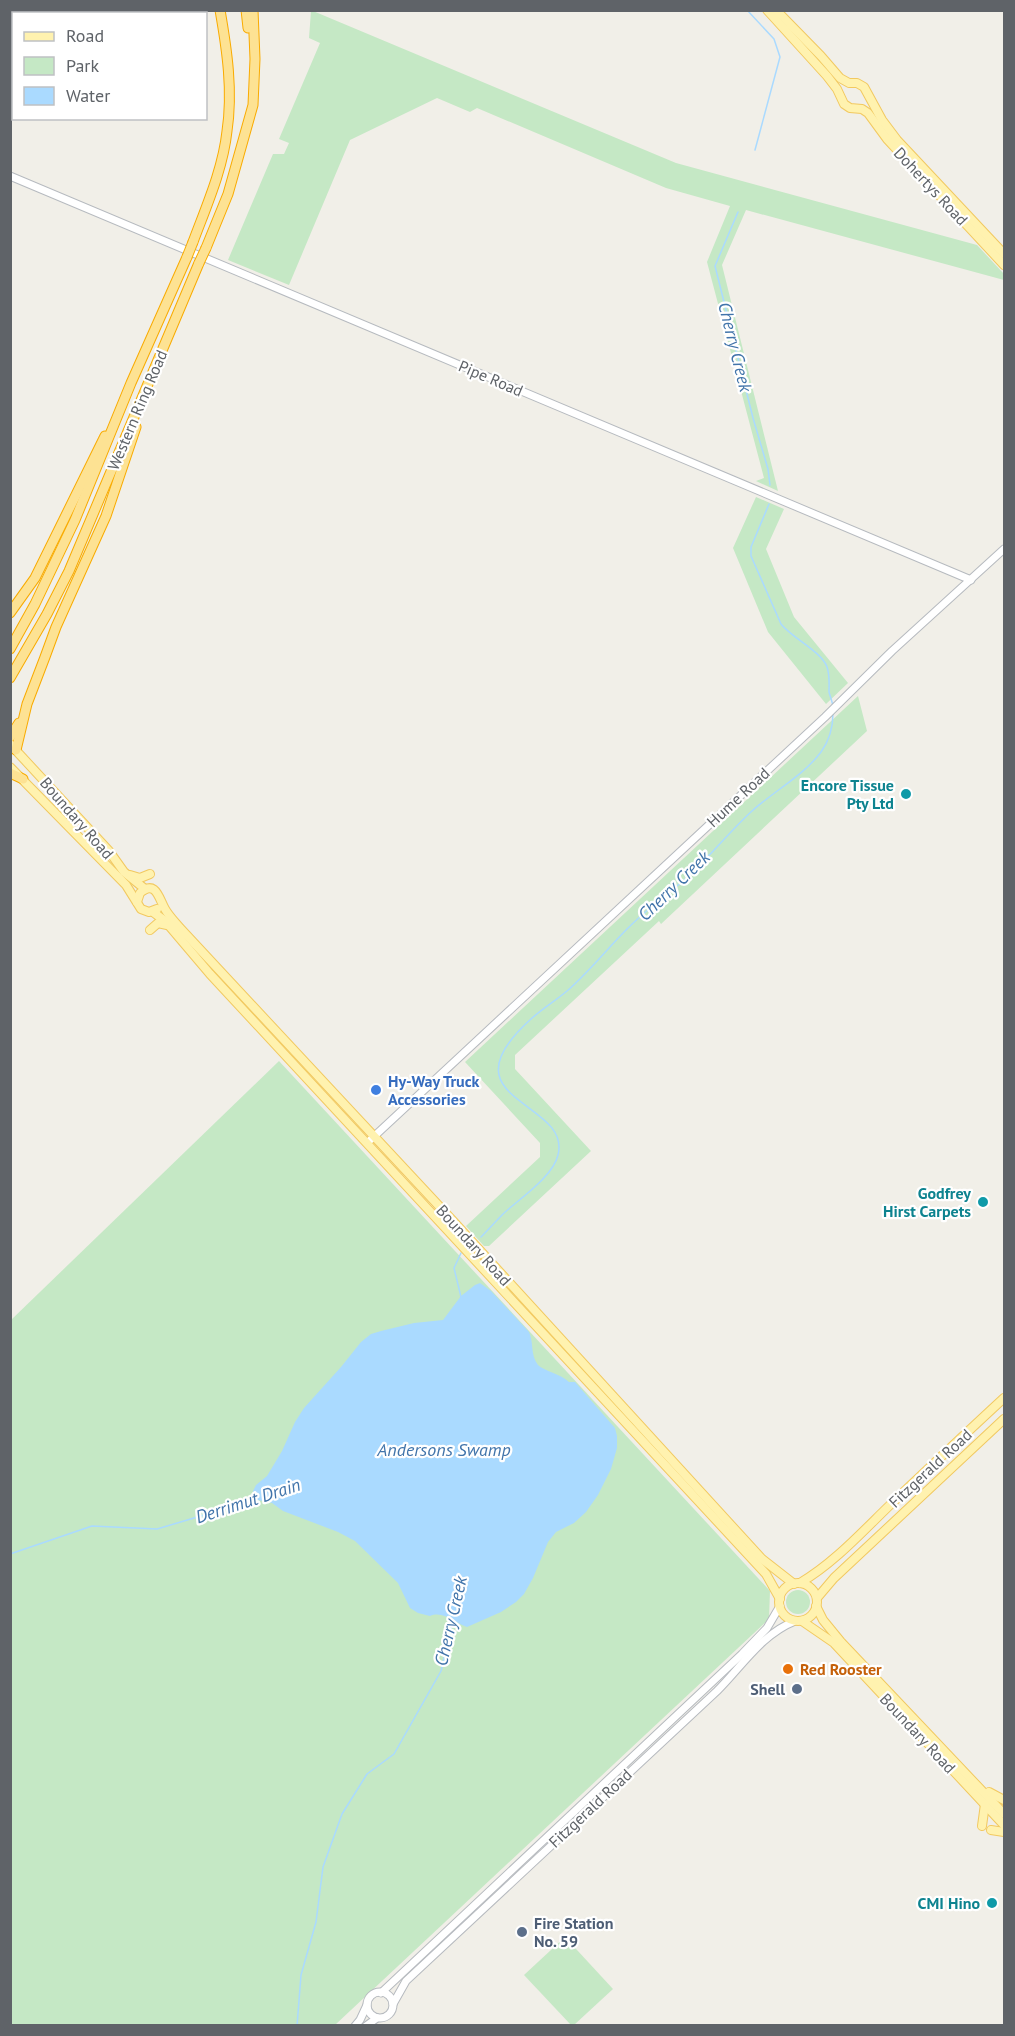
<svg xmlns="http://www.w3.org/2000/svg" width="1015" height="2036" font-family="'PT Sans',sans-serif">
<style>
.green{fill:#c5e8c5}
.water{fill:#aadaff}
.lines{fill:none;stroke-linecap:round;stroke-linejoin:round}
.stream{stroke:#aadaff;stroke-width:1.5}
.secondary-casing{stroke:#b6babf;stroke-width:9}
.primary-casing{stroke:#f2c960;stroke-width:10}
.highway-casing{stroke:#f9ab00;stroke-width:11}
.secondary{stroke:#fff;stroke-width:7}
.primary{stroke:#fff2af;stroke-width:8}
.highway{stroke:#fde293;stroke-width:9}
.highway-bridge-casing{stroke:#f9ab00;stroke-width:11;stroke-linecap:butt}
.highway-bridge{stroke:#fde293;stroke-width:9}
.culture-dot{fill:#0f9aa8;stroke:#fff;stroke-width:2}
.shop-dot{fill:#3f7fe0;stroke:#fff;stroke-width:2}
.food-dot{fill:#e8710a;stroke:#fff;stroke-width:2}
.service-dot{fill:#5c6f8a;stroke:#fff;stroke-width:2}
.labels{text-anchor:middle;stroke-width:4.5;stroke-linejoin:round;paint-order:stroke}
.street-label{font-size:16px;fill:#5f6368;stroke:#fff}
.culture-label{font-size:16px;font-weight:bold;fill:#0d838f;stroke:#fff;text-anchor:end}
.shop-label{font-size:16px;font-weight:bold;fill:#366cbe;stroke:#fff;text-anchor:start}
.food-label{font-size:16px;font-weight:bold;fill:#c56008;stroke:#fff;text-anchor:start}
.service-label{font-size:16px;font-weight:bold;fill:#4e5e75;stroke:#fff;text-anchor:end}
.water-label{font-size:18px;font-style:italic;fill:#4174aa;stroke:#fff}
</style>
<rect width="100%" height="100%" fill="#f1efe8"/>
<g class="green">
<path d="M 313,11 L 676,163 L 977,245 L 1004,274 L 1004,280 L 746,210 L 722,265 L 778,491 L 756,481 L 764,478 L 707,262 L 730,206 L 666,188 L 477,108 L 470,112 L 437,98 L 350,140 L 289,285 L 228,260 L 273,154 L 284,154 L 289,143 L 279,139 L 320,43 L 309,38 L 311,11 Z"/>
<path d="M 756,497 L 784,509 L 766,549 L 794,617 L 848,683 L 826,704 L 768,632 L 733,548 Z"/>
<path d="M 858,696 L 867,731 L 661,924 L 659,921 L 515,1055 L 515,1069 L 591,1151 L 489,1246 L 484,1246 L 466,1226 L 540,1157 L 540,1143 L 465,1062 Z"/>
<path d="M 279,1061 L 770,1591 L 769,1619 L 335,2025 L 11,2026 L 11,1320 Z"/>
<circle cx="798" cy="1602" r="12"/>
<path d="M 565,1937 L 613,1989 L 574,2025 L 571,2025 L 524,1975 Z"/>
</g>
<path class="water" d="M 480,1283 L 491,1291 L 529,1332 C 534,1342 530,1355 538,1365 C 544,1371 561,1374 569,1382 L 575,1382 L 615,1428 L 617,1436 L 617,1448 L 611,1469 L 598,1495 L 586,1512 L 574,1523 L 556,1532 L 548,1542 L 533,1578 L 524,1594 L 516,1602 L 501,1612 L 467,1627 C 455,1623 443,1610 430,1616 L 418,1613 L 410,1608 L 398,1583 L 355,1541 L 338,1532 L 283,1511 L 272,1503 L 258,1500 L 254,1497 L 253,1491 L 256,1485 L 267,1476 L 282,1451 L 295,1422 L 304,1408 L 341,1367 L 361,1342 L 371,1334 L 381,1331 L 414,1323 L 443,1320 L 461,1296 L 475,1285 Z"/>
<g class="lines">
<g class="stream">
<path d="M 747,10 L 774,39 L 780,57 L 755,150"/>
<path d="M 738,212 L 715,266 L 753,418 L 768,469 L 770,485"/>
<path d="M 769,504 L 751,547 L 751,556 L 781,624 C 792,638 822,652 827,667 C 830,676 829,683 829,692 C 830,696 832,701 833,706"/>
<path d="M 481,1237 C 489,1229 496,1221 503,1214 C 519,1199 553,1177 558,1155 C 572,1100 439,1102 531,1019 C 542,1009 555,1001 567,991 C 588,973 607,949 627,929 C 644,912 663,897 682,882 C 707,860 728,833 752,811 C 774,791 803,776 821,752 C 829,741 833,726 833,713"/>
<path d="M 461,1297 L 454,1268 L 461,1253"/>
<path d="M 10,1554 L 92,1526 L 157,1529 L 258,1499"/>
<path d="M 297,2026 L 301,1975 L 316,1922 L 323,1867 L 342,1814 L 367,1774 L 394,1754 L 441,1671 L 453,1620"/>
</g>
<defs>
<g id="secondary">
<path d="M 10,176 L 971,580"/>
<path d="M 367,1143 L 825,717 L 892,651 L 1004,549"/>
<circle cx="380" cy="2005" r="13"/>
<path d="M 381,1993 L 742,1654 L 767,1628 L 780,1606"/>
<path d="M 393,2004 L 406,1981 L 717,1691 C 742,1666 762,1634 795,1621"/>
<path d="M 355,2026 L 360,2020 L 367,2005"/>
<path d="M 366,2026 L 377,2018"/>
</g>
<g id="primary">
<path d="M 767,10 L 827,76 L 837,89 L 844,104 L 850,108 L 862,109 L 868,113 L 887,139 L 1004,265"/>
<path d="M 776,10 L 821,56 L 840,78 L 849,83 L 857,83 L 864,87 L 882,120 L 897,140 L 1004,254"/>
<path d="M 10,744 L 109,851 L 124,872 L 145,889"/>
<path d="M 10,767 L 126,885 L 141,909 L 149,912 L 157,909"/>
<path d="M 130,875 L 140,878 L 150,874"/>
<path d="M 137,902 L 140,893 C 156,879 159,899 165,909 C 169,916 175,922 180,928 L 453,1221 L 762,1559 L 794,1584"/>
<path d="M 153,912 L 165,921 L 210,974 L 766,1574 L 780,1599"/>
<path d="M 150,930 L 158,923 L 167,925"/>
<path d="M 800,1583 C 834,1563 862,1532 890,1505 C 928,1469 966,1433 1004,1398"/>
<circle cx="798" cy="1602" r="19"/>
<path d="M 817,1598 L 834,1578 L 1004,1419"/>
<path d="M 816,1606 L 823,1620 L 841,1642 L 1004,1814"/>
<path d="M 802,1621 L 834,1643 L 1004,1825"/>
<path d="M 989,1792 L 1004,1800"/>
<path d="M 982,1826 L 985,1804"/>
<path d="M 991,1830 L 1004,1832"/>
</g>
<g id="highway">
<path d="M 246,10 L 248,28"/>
<path d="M 193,242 C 206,207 223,169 227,131 C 233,91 227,50 220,10"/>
<path d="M 206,248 L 228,194 L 253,105 L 255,59 L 253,10"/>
<path d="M 10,613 L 35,578 L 105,436"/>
<path d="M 10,649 L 35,604 L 75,520 L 131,383 L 187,257"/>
<path d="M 10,678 L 47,614 L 69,571 L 199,263"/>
<path d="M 10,737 L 19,723"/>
<path d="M 16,750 L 27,704 L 45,657 L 56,627 L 106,516 L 136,427"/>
<path d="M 10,773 L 23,779"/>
</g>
</defs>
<use href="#secondary" class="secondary-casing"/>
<use href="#primary" class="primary-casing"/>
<use href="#highway" class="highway-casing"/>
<use href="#secondary" class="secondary"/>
<use href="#primary" class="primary"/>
<use href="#highway" class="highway"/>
<defs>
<g id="highway-bridge">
<path d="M 187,257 L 193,242"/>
<path d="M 199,263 L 206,248"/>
</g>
</defs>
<use href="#highway-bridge" class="highway-bridge-casing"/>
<use href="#highway-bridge" class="highway-bridge"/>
</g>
<g class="culture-dot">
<circle cx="906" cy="794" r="6"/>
<circle cx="983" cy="1202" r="6"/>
<circle cx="992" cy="1903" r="6"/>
</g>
<circle class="shop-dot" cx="376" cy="1090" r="6"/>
<circle class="food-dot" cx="788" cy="1669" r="6"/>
<g class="service-dot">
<circle cx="797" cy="1689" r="6"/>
<circle cx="522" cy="1932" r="6"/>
</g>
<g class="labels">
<g class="street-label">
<text transform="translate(931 186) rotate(47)" y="6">Dohertys Road</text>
<text transform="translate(491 378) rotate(23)" y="6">Pipe Road</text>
<text transform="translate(137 410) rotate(-67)" y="6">Western Ring Road</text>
<text transform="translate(738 797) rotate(-43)" y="6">Hume Road</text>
<text transform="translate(77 818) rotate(49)" y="6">Boundary Road</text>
<text transform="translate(474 1245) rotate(48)" y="6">Boundary Road</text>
<text transform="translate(930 1468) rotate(-43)" y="6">Fitzgerald Road</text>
<text transform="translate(918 1733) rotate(47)" y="6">Boundary Road</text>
<text transform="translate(590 1808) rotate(-43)" y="6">Fitzgerald Road</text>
</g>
<g class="culture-label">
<text x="894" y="791">Encore Tissue<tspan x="894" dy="18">Pty Ltd</tspan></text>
<text x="971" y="1199">Godfrey<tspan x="971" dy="18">Hirst Carpets</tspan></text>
<text x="980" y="1909">CMI Hino</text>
</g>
<g class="shop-label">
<text x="388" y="1087">Hy-Way Truck<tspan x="388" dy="18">Accessories</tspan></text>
</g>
<g class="food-label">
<text x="800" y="1675">Red Rooster</text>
</g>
<g class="service-label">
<text x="785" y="1695">Shell</text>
<text x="534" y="1929" text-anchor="start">Fire Station<tspan x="534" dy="18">No. 59</tspan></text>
</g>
<g class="water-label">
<text transform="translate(735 347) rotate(76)" y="6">Cherry Creek</text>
<text transform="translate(674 886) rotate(-44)" y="6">Cherry Creek</text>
<text x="444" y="1456">Andersons Swamp</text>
<text transform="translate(248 1501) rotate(-18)" y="6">Derrimut Drain</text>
<text transform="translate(451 1621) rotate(-77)" y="6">Cherry Creek</text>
</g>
</g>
<rect width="1015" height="2036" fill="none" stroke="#5f6368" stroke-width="24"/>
<rect x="12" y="12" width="195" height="108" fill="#ffffff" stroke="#bfc1c3" stroke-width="1.5"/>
<rect x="24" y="32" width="30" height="9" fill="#fff2af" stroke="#bfc1c3" stroke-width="1.5"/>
<text x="66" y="42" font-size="18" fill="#5f6368">Road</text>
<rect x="24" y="57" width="30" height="18" fill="#c5e8c5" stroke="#bfc1c3" stroke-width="1.5"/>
<text x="66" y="72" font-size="18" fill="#5f6368">Park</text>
<rect x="24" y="87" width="30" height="18" fill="#aadaff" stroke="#bfc1c3" stroke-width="1.5"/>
<text x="66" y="102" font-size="18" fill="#5f6368">Water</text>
</svg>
